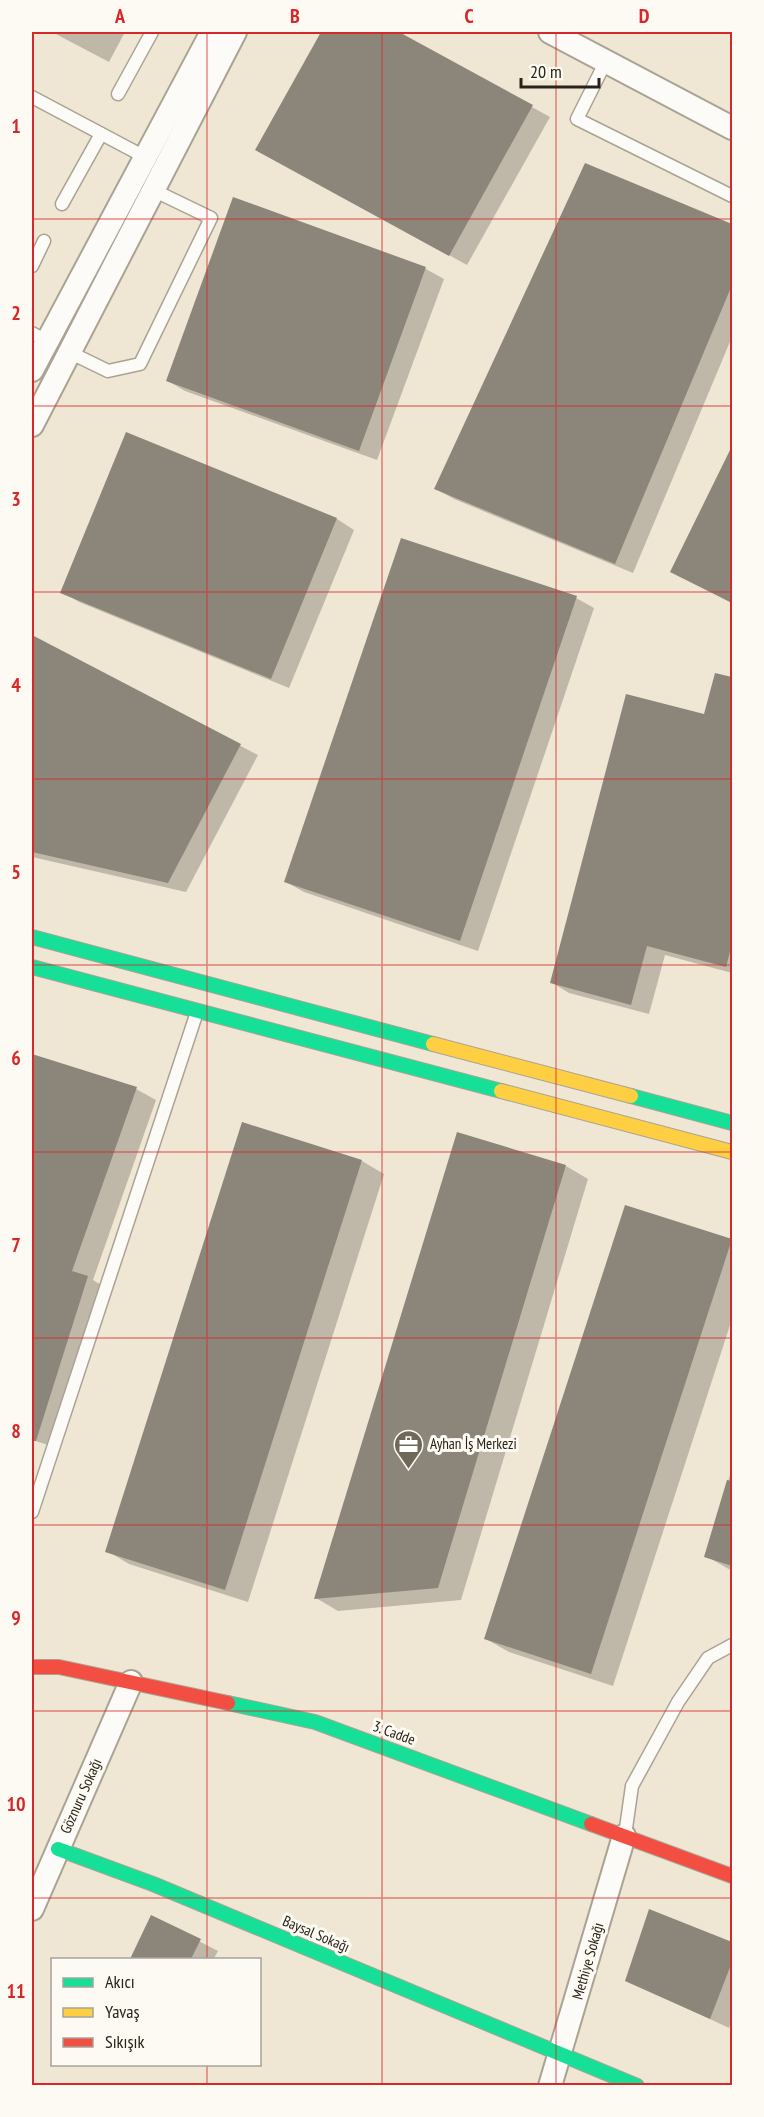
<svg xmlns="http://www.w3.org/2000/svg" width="764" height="2117" font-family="'PT Sans Narrow',sans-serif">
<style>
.shadow{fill:#0003}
.building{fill:#8b8679}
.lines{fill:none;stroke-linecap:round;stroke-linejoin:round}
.lane-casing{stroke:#aaa394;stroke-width:15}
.street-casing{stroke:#aaa394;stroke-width:26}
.fast-casing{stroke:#aaa394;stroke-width:16}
.slow-casing{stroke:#aaa394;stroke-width:16}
.jam-casing{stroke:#aaa394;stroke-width:16}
.lane{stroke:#fdfbf8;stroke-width:12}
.street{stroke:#fdfbf8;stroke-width:22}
.fast{stroke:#16e098;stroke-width:14}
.slow{stroke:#ffcf43;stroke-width:14}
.jam{stroke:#f24e42;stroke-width:14}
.grid{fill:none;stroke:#d62828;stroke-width:1.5;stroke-opacity:0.55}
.labels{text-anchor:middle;stroke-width:6;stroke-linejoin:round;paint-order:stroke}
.poi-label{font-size:15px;fill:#282316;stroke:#fcfaf3;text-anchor:start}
.street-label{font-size:15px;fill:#282316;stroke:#fcfaf3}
.neatline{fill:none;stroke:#d62828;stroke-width:2}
.grid-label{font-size:20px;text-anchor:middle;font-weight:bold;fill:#d62828}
</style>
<rect width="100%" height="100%" fill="#efe7d3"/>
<g class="shadow">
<path d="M 52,32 L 125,32 L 109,62 Z"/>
<path d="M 323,32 L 396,32 L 550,117 L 467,265 L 257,149 Z"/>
<path d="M 585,165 L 732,225 L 732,337 L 633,573 L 454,499 L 436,489 Z"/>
<path d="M 234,199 L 426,269 L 444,279 L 377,460 L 185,391 L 168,381 Z"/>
<path d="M 126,434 L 337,519 L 354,530 L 289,688 L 79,602 L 62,592 Z"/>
<path d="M 732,450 L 732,603 L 672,571 Z"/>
<path d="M 576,598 L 594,608 L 478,951 L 304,892 L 286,882 Z"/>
<path d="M 32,637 L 258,755 L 186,892 L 32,857 Z"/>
<path d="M 716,675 L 732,679 L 732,973 L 665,955 L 649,1014 L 569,993 L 551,982 L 705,716 Z"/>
<path d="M 32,1055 L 136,1089 L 156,1100 L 93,1280 L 108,1289 L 58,1448 L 32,1440 Z"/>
<path d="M 362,1161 L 384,1174 L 248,1602 L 129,1564 L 107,1551 Z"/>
<path d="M 566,1166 L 588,1179 L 461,1600 L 338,1611 L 316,1598 Z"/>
<path d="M 731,1240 L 732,1319 L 613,1686 L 509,1652 L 486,1639 Z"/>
<path d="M 732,1468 L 732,1571 L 706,1556 Z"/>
<path d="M 650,1911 L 732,1944 L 732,2018 L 729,2028 L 627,1980 Z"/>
<path d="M 152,1917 L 218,1951 L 213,1960 L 131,1960 Z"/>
</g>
<g class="building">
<path d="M 321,32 L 399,32 L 533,105 L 449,256 L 255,150 Z"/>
<path d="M 585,163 L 732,224 L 732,285 L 615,564 L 434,489 Z"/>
<path d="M 233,197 L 426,267 L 359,451 L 166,381 Z"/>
<path d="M 126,432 L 337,518 L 271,679 L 60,593 Z"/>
<path d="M 732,446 L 732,603 L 670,572 Z"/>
<path d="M 401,538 L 577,596 L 460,941 L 284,882 Z"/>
<path d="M 32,635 L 241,744 L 168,883 L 32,852 Z"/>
<path d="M 715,673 L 732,677 L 732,944 L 726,967 L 647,946 L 631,1005 L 550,983 L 626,694 L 704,714 Z"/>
<path d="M 32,1054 L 137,1087 L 72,1271 L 88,1276 L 36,1441 L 32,1441 Z"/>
<path d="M 242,1122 L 362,1160 L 225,1590 L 105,1552 Z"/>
<path d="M 457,1132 L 566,1165 L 438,1588 L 314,1599 Z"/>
<path d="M 625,1205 L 732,1239 L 591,1674 L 484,1639 Z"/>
<path d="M 727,1480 L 732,1481 L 732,1566 L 704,1557 Z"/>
<path d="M 649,1909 L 732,1942 L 732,1962 L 710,2019 L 625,1981 Z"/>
<path d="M 151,1915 L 201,1939 L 191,1959 L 130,1959 Z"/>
</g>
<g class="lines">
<defs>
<g id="lane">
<path d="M 606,61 L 577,119 L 732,196"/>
<path d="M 118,94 L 152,32"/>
<path d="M 32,97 L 145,157"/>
<path d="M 62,204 L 101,134"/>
<path d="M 32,266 L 44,241"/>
<path d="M 32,333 L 47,341"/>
<path d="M 69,352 L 108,371 L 140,364 L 211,218 L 153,190"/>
<path d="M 32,1512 L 197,1012"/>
<path d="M 625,1835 L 632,1786 L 678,1702 L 708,1658 L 732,1645"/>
</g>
<g id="street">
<path d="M 550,32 L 732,128"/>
<path d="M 32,370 L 212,32"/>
<path d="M 32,425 L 235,32"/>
<path d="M 32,1909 L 131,1682"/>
<path d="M 550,2086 L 624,1836"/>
</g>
<g id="fast">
<path d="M 32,937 L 433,1044"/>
<path d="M 32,967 L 501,1091"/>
<path d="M 631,1096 L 732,1123"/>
<path d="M 228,1703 L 315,1722 L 591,1824"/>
<path d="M 58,1849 L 153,1884 L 637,2086"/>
</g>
<g id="slow">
<path d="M 433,1044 L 631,1096"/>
<path d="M 501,1091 L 732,1152"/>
</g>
<g id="jam">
<path d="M 32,1667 L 59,1667 L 228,1703"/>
<path d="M 591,1824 L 732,1876"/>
</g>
</defs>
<use href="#lane" class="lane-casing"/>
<use href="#street" class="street-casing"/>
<use href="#fast" class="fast-casing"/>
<use href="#slow" class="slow-casing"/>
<use href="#jam" class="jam-casing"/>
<use href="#lane" class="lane"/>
<use href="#street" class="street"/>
<use href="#fast" class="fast"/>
<use href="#slow" class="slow"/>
<use href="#jam" class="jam"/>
</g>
<path class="grid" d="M 207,32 L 207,1960M 382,32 L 382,2086M 556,32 L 556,2086M 32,219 L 732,219M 32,406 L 732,406M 32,592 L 732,592M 32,779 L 732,779M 32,965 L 732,965M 32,1152 L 732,1152M 32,1338 L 732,1338M 32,1525 L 732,1525M 32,1711 L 732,1711M 32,1898 L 732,1898M 207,2064 L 207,2086"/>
<defs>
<symbol id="office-pin" viewBox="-11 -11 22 30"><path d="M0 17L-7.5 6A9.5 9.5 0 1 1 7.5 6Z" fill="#6e6858" stroke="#fcfaf3"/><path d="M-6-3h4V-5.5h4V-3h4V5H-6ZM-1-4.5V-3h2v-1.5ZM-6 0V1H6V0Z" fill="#fff"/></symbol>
</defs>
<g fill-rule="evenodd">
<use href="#office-pin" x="392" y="1428" width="33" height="45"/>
</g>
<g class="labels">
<g class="poi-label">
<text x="430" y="1449">Ayhan İş Merkezi</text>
</g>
<g class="street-label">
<text transform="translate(394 1733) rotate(20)" y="5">3. Cadde</text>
<text transform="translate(81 1796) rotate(-66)" y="5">Göznuru Sokağı</text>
<text transform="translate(316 1934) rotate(23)" y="5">Baysal Sokağı</text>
<text transform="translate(588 1961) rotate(-74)" y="5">Methiye Sokağı</text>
</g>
</g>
<rect width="764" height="2117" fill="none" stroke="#fcfaf3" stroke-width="66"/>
<rect x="51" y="1958" width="210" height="108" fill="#fcfaf3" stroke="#a7a49b" stroke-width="1.5"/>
<rect x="63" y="1978" width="30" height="9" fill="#16e098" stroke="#a7a49b" stroke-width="1.5"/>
<text x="105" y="1988" font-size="18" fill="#282316">Akıcı</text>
<rect x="63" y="2008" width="30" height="9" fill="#ffcf43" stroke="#a7a49b" stroke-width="1.5"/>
<text x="105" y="2018" font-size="18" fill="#282316">Yavaş</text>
<rect x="63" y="2038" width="30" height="9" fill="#f24e42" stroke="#a7a49b" stroke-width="1.5"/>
<text x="105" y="2048" font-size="18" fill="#282316">Sıkışık</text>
<path d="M521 78v9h78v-9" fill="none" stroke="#282316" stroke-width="3"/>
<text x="530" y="78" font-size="18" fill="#282316" stroke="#fcfaf3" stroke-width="4.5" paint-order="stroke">20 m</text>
<rect x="33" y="33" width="698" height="2051" class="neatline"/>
<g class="grid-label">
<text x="120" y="23">A</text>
<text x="295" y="23">B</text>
<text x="469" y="23">C</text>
<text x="644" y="23">D</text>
<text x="16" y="133">1</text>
<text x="16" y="320">2</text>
<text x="16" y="506">3</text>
<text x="16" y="692">4</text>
<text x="16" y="879">5</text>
<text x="16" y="1065">6</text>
<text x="16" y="1252">7</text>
<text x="16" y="1438">8</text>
<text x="16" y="1625">9</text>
<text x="16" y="1811">10</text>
<text x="16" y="1998">11</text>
</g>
</svg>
